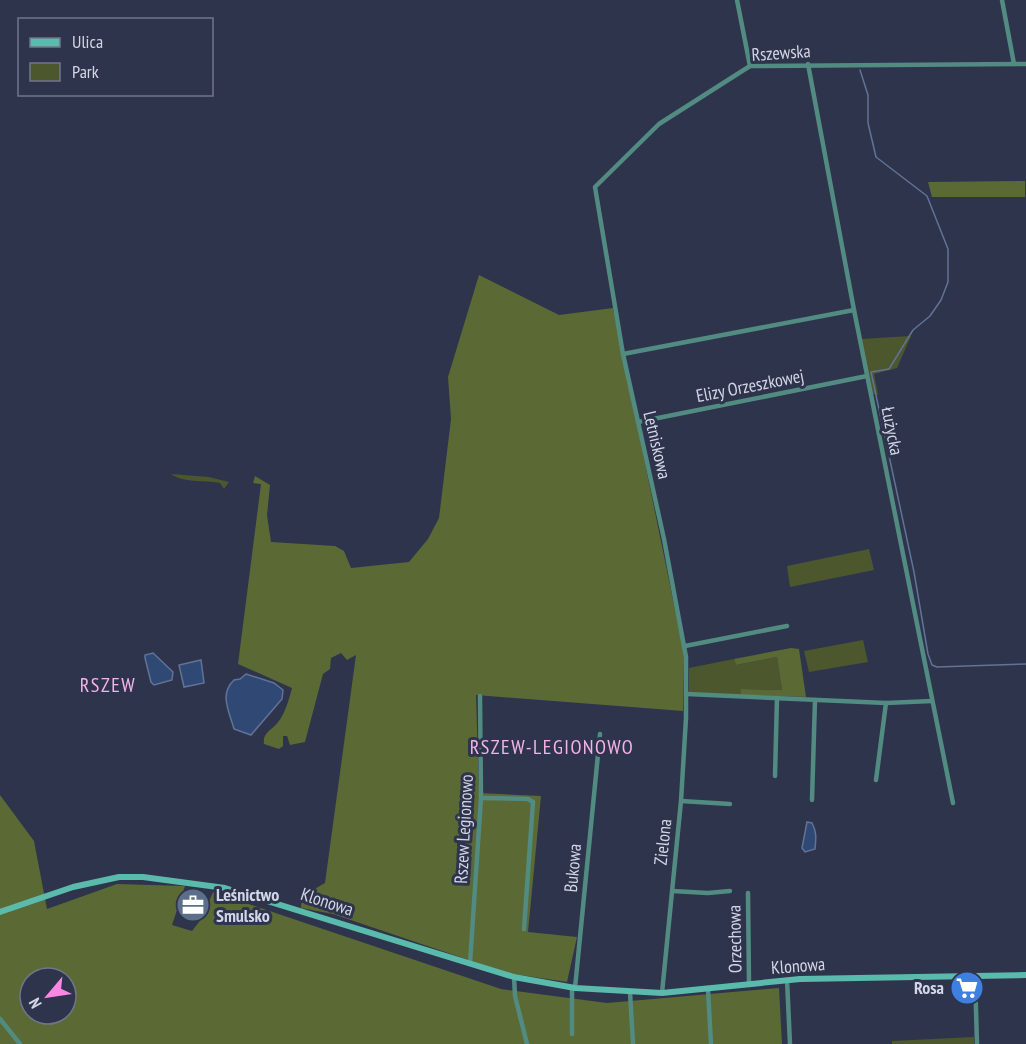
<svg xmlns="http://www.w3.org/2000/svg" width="1026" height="1044" font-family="'PT Sans Narrow',sans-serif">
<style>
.green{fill:#4c572d}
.forest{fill:#5b6934;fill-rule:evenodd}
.water{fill:#304974;stroke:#617396;stroke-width:1.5}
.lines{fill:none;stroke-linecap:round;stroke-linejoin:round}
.stream{stroke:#617396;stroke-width:1.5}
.street{stroke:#528b82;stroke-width:4.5}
.secondary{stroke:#5abbad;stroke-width:6}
.labels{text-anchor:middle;stroke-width:6;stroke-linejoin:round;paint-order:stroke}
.street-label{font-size:18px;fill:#d2d6e6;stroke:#2e344c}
.poi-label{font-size:18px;font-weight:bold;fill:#d2d6e6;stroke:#2e344c;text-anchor:start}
.neighbourhood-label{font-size:20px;letter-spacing:1.5px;fill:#f5b3e6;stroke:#2e344c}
</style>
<rect width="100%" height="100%" fill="#2e344c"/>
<g class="green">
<path d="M 911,336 L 897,368 L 874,374 L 878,395 L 873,394 L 861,339 Z"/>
<path d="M 171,474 L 209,477 L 229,482 L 224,489 L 220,483 C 204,480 183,483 171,474 Z"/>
<path d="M 869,549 L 874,570 L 790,587 L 787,566 Z"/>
<path d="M 863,640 L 868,662 L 809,672 L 804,651 Z"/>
<path d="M 777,657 L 782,690 L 741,689 L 741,695 L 689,693 L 689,668 L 734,659 L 736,665 Z"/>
<path d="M 974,1037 L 974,1044 L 892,1044 L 892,1041 Z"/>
</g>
<g class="forest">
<path d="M 1025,181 L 1025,197 L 932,197 L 928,182 Z"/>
<path d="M 479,275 L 559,315 L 613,308 L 684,653 L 683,711 L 476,695 L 479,793 L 541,796 L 528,932 L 577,937 L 567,982 L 507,973 L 333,914 L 301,908 L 302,896 L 325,883 L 356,655 L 347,660 L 341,653 L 331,658 L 330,669 L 323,674 L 305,742 L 290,745 L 287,736 L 283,736 L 283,746 L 279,749 L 264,744 C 262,732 273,730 279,721 C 286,711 289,699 292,688 L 238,664 L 261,484 L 253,483 L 255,476 L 270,485 L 267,515 L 271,542 L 335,546 L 344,551 L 351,568 L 409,562 L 428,539 L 439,518 L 451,419 L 448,377 Z"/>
<path d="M 791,648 L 799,649 L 806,697 L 741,695 L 741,689 L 782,690 L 777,657 L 736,665 L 734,659 Z"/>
<path d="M 0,795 L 34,841 L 47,909 L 117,884 L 185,886 L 172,925 L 192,931 L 202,918 L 213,892 L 501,989 L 607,1003 L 779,988 L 782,1044 L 0,1044 ZM 30,978 L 66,978 L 66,1014 L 30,1014 Z"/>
</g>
<g class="water">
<path d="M 153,653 L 173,672 L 172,680 L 154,685 L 151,682 L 145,658 L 145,655 Z"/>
<path d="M 201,660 L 204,683 L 184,687 L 179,665 Z"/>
<path d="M 246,674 L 274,683 L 283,690 L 282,699 L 251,735 L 234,729 C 229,711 219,694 234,680 L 240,679 Z"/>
<path d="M 807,822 L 812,823 C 817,832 816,839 815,849 L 805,852 L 802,848 Z"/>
</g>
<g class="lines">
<path class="stream" d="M 860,70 L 868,95 L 868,123 L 876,157 L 927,196 L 948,249 L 948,282 L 941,300 L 930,316 L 913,330 L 889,369 L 871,372 L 914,572 L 928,654 L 932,665 L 937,667 L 1026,664"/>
<g class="street">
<path d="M 737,0 L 750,66"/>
<path d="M 1002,0 L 1014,64"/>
<path d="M 808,64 L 854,310 L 953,803"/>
<path d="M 623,354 L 854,310"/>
<path d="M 638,422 L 867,376"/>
<path d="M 685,646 L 787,626"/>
<path d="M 687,694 L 886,703 L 932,701"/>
<path d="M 562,746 L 598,751"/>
<path d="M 775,776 L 777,698"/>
<path d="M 876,780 L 886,703"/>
<path d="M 481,798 L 528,799 L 533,802 L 524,929"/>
<path d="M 812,800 L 815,700"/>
<path d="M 681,801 L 730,804"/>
<path d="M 672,891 L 708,893 L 730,891"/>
<path d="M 748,893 L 749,985"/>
<path d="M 470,963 L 481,798 L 480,696"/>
<path d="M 975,975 L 977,1044"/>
<path d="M 514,977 L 515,996 L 527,1044"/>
<path d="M 787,980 L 790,1044"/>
<path d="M 572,988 L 572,1034"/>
<path d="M 575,988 L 600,734"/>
<path d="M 708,989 L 711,1044"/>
<path d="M 630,992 L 633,1044"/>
<path d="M 662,993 L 681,801 L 686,718 L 686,657 L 664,539 L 623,354 L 595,187 L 659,124 L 750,66 L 1026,64"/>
<path d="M 0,1019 L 20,1044"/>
</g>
<path class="secondary" d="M 0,912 L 73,887 L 119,877 L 143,877 L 225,888 L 514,977 L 575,988 L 662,993 L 800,979 L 1026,975"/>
</g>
<defs>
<symbol id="office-disc" viewBox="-11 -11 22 22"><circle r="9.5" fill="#5c6f8a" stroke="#2e344c"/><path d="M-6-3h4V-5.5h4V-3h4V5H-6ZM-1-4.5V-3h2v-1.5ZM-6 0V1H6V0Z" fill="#fff"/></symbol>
<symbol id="supermarket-disc" viewBox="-11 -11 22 22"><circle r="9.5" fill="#3f7fe0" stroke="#2e344c"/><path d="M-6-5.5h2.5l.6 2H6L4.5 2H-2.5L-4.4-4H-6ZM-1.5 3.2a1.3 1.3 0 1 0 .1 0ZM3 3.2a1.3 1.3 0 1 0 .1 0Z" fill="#fff"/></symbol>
</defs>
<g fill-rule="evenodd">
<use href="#office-disc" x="174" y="886" width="38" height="38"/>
<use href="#supermarket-disc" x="948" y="969" width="38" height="38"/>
</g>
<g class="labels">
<g class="street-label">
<text transform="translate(781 53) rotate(-4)" y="6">Rszewska</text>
<text transform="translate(750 386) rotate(-11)" y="6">Elizy Orzeszkowej</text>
<text transform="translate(892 431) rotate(79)" y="6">Łużycka</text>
<text transform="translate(657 445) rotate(77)" y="6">Letniskowa</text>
<text transform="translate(464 829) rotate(-87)" y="6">Rszew Legionowo</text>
<text transform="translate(663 842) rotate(-84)" y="6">Zielona</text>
<text transform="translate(573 868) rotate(-85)" y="6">Bukowa</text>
<text transform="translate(327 902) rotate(18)" y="6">Klonowa</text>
<text transform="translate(735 939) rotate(-91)" y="6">Orzechowa</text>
<text transform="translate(798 966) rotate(-4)" y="6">Klonowa</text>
</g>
<g class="poi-label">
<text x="216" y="901">Leśnictwo<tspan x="216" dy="21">Smulsko</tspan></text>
<text x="944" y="994" text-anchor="end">Rosa</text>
</g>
<g class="neighbourhood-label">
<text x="108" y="692">RSZEW</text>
<text x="552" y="754">RSZEW-LEGIONOWO</text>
</g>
</g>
<rect x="18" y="18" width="195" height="78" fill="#2e344c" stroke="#70758a" stroke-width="1.5"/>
<rect x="30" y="38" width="30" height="9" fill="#5abbad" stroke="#70758a" stroke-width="1.5"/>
<text x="72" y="48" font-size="18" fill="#d2d6e6">Ulica</text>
<rect x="30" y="63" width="30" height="18" fill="#4c572d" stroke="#70758a" stroke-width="1.5"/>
<text x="72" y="78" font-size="18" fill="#d2d6e6">Park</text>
<g transform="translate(48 996) rotate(241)"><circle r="28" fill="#2e344c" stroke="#70758a" stroke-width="1.5"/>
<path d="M0-4.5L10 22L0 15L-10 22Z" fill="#fb87e5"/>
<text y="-9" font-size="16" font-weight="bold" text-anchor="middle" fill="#d2d6e6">N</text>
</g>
</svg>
